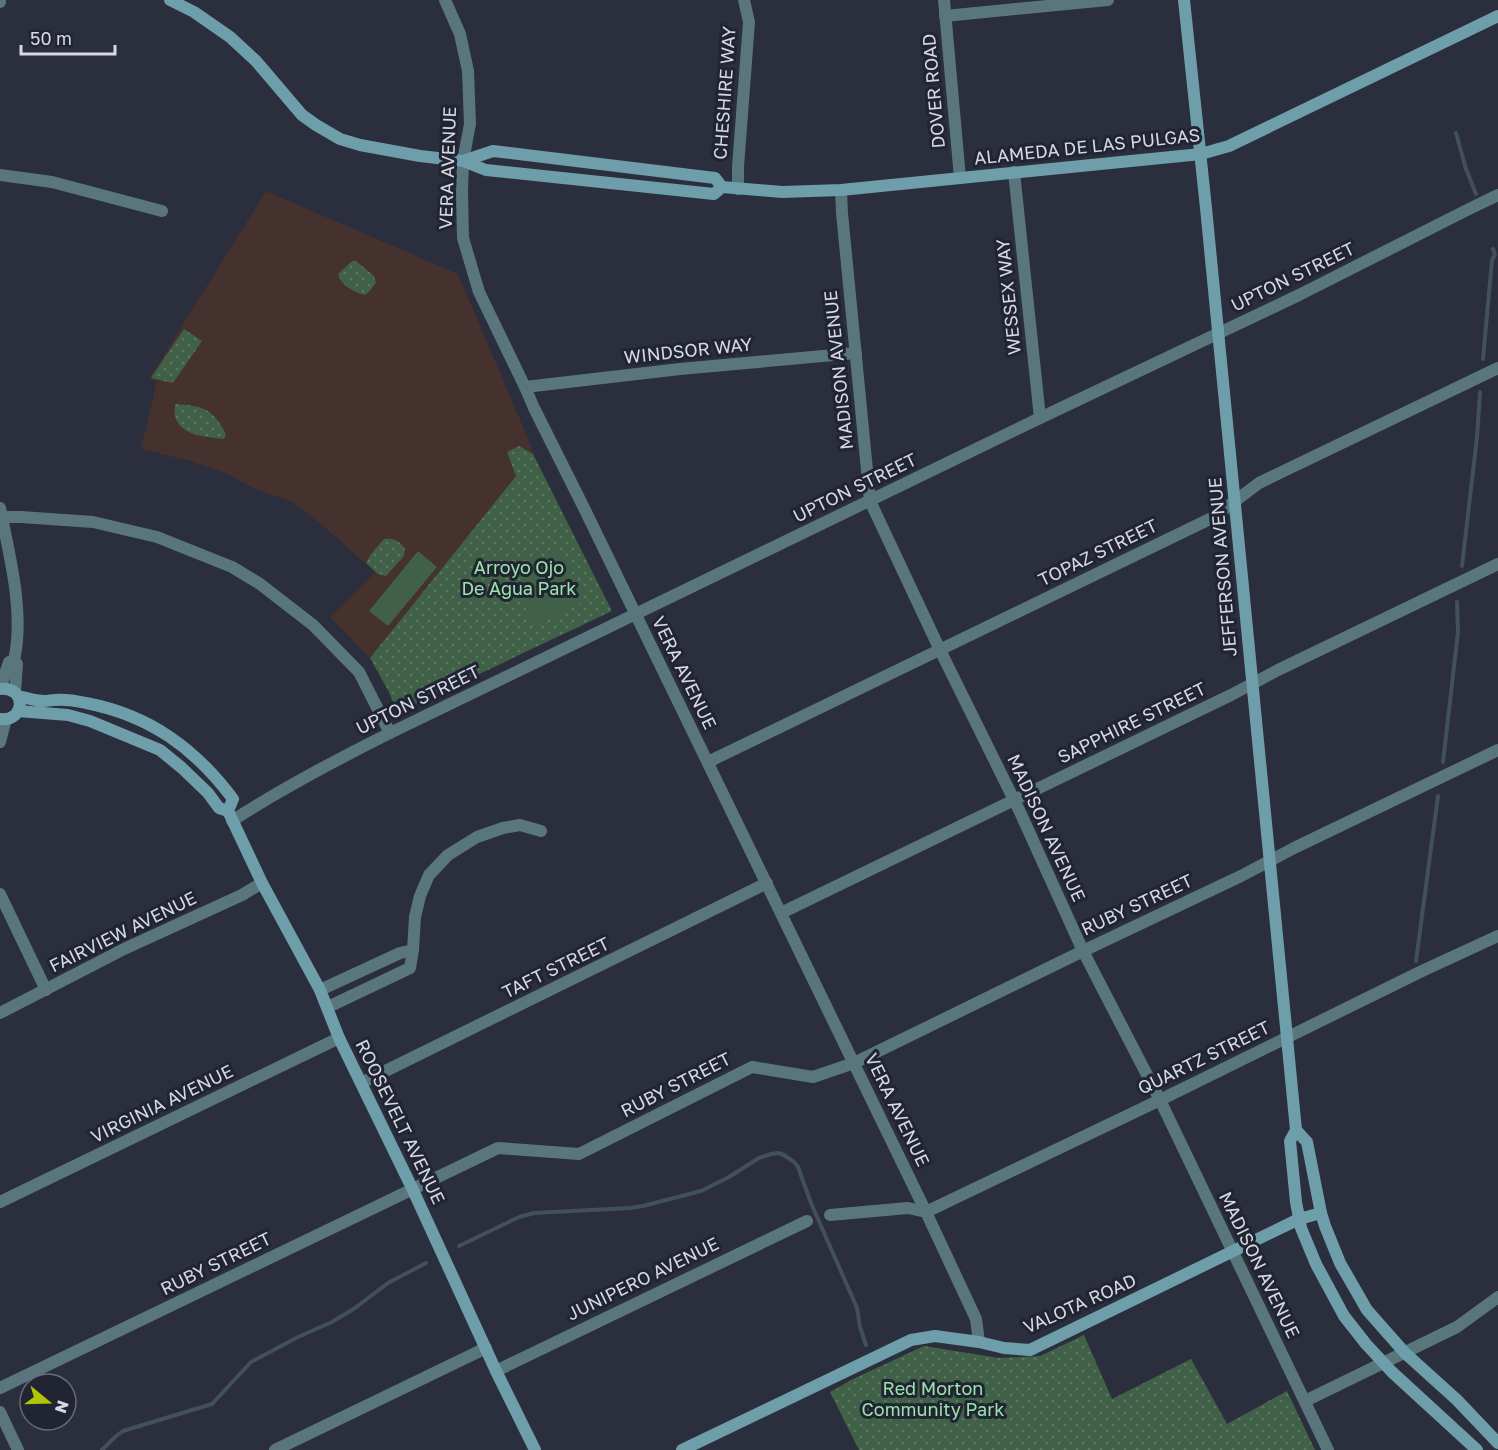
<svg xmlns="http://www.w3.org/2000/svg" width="1498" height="1450" font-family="'Golos Text',sans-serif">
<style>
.education{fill:#45312d}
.grass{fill:url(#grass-dots)}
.pitch{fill:#406147}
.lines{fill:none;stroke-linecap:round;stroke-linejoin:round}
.stream{stroke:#425159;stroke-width:4}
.street{stroke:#59767d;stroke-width:12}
.secondary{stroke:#6e9eaa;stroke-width:12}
.labels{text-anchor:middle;stroke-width:6;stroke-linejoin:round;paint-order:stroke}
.street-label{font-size:18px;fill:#d6d8e2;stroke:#212432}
.park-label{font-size:18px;fill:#9ae4aa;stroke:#212432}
</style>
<defs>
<pattern id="grass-dots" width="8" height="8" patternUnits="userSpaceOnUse" patternTransform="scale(1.5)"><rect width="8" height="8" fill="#406147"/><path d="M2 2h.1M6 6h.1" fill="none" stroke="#5b7761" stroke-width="1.8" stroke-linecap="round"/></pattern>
</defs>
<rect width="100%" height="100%" fill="#2b2e3c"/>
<path class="education" d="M 266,191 L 458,274 L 527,436 L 533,454 L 519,446 L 516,476 L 370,658 L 330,617 L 375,572 L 322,525 L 291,501 L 257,490 L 225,473 L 190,461 L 141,449 L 157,381 L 149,379 Z"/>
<g class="grass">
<path d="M 352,261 L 356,261 L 374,276 L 376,283 L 367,294 L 364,295 C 353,291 341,286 338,274 Z"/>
<path d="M 184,329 L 202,341 L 173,383 L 151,378 Z"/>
<path d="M 175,404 C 204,406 212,408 226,434 L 224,439 C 209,437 183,437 176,419 C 174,415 175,408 175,404 Z"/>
<path d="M 519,446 L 533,454 L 612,611 L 397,713 L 389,692 L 370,658 L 516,476 L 507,452 Z"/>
<path d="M 384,539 C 394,538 400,541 405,549 L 404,556 L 386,576 L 378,574 L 366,563 L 371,554 Z"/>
<path d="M 1084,1335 L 1112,1399 L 1191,1359 L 1227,1424 L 1287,1391 L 1315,1450 L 859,1450 L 830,1392 L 851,1380 L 924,1346 L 999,1358 L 1040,1356 Z"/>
</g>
<g class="pitch">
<path d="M 418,551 L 437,567 L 388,626 L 369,611 Z"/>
<path d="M 560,551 L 583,595 L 579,604 L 534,626 C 527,610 513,588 527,572 C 535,562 550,557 560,551 Z"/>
</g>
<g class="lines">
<g class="stream">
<path d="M 1456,133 L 1466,169 L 1476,194"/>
<path d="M 1483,359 L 1492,260 L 1495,255 L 1493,249"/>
<path d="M 1462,566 L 1477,437 L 1480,392"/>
<path d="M 1443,762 L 1458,632 L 1457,602"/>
<path d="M 1416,961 L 1438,796"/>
<path d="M 459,1246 L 519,1217 L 534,1213 L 630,1208 L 643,1206 L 701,1191 L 729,1177 L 759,1158 L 771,1154 L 778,1153 L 784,1155 L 794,1162 L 798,1167 L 811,1203 L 857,1308 L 860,1327 L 866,1345"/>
<path d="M 102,1450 L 115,1437 L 123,1431 L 212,1404 L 251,1362 L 298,1337 L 332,1322 L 355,1308 L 388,1283 L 426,1263"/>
</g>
<g class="street">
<path d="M 445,0 L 460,34 L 468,71 L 470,124 L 463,161 L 462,192 L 463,238 L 479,292 L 525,387 L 534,408 L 585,510 L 926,1212 L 976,1319 L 979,1342"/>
<path d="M 944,0 L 960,178"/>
<path d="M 0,2 L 0,0"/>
<path d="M 945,16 L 1108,0"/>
<path d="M 1014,172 L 1040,418"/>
<path d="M 0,175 L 52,182 L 162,211"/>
<path d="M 738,189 L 738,167 L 749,22 L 744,0"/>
<path d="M 841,190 L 842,213 L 870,501 L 940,650 L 1020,812 L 1083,951 L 1160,1100 L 1328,1450"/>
<path d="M 525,387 L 680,369 L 856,353"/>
<path d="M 0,508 C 9,554 25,613 14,660"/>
<path d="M 0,517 L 21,517 L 93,522 L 157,537 L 232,567 L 260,584 L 313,625 L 359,672 L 390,733"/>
<path d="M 0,689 L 9,662 L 14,660 L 17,664 L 15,692"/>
<path d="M 0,742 L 6,719"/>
<path d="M 708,762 L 1214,517 L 1259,483 L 1498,368"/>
<path d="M 232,821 C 282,788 336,760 390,733 L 1040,418 L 1299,295 L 1469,209 L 1498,195"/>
<path d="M 0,894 L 46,990"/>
<path d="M 781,913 L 1231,695 L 1278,670 L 1498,564"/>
<path d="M 320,990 L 400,953 L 413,950"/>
<path d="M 328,1007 L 410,968 L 413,950 L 415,917 L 420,896 L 429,875 L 448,855 L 477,837 L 503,828 L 520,825 L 541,831"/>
<path d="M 0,1013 L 124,949 L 242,895 L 262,883"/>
<path d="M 361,1083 L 767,883"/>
<path d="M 0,1202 L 339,1038"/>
<path d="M 830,1215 L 908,1208 L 926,1212 L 1160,1100 L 1422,971 L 1498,936"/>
<path d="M 496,1371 L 807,1221"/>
<path d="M 0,1388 L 498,1148 L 579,1154 L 752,1067 L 813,1077 L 854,1063 L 1083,951 L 1241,876 L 1294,848 L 1498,750"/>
<path d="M 1305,1401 L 1457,1327 L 1498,1297"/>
<path d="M 0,1412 L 18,1450"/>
<path d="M 275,1450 L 486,1348"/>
</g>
<g class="secondary">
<path d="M 170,0 L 194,12 L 230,37 L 256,61 L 302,115 L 316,125 L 340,139 L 360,145 L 420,156 L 463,161 L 486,170 L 714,194 L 722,187"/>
<path d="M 1184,0 L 1206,208 L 1296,1130 L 1290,1141 L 1296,1202 L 1301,1228 L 1316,1264 L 1344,1316 L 1366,1344 L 1392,1372 L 1477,1450"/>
<path d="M 463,161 L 493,151 L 715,178 L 722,187 L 782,192 L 841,190 L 1201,154 L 1229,146 L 1498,16"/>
<path d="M 0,689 C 27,686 26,722 0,719"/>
<path d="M 18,696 C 27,698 36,701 45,701 C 48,701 52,700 54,700 C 64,699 77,701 86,703 C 149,715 195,748 233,799 L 228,811 L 219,808 L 208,793 L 182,768 L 160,750 L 90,721 L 68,715 L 18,711"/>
<path d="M 228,811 L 262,883 L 320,990 L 339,1038 L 412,1188 L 496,1371 L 535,1450"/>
<path d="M 1296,1130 L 1307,1142 L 1321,1213 L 1325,1226 L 1340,1263 L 1367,1310 L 1405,1353 L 1457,1400 L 1498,1443"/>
<path d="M 682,1450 L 911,1340 L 935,1336 L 979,1342 L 1004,1348 L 1030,1350 L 1299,1219 L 1321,1213"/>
</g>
</g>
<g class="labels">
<g class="street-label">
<text transform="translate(934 91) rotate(-95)" y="6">DOVER ROAD</text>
<text transform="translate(725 93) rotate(-86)" y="6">CHESHIRE WAY</text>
<text transform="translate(1087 147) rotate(-6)" y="6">ALAMEDA DE LAS PULGAS</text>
<text transform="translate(448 168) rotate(-88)" y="6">VERA AVENUE</text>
<text transform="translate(1293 277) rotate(-26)" y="6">UPTON STREET</text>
<text transform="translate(1009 297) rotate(-96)" y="6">WESSEX WAY</text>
<text transform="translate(688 351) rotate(-6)" y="6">WINDSOR WAY</text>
<text transform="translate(839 370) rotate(-96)" y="6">MADISON AVENUE</text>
<text transform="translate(855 488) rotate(-26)" y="6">UPTON STREET</text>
<text transform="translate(1098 553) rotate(-26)" y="6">TOPAZ STREET</text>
<text transform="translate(1223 567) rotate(-95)" y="6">JEFFERSON AVENUE</text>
<text transform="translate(684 673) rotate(64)" y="6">VERA AVENUE</text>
<text transform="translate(418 700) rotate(-26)" y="6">UPTON STREET</text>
<text transform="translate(1132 723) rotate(-26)" y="6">SAPPHIRE STREET</text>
<text transform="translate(1046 828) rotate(65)" y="6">MADISON AVENUE</text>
<text transform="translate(1137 905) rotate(-25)" y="6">RUBY STREET</text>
<text transform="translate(123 932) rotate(-26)" y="6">FAIRVIEW AVENUE</text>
<text transform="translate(556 968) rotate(-26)" y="6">TAFT STREET</text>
<text transform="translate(1204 1058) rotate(-26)" y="6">QUARTZ STREET</text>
<text transform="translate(676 1085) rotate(-27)" y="6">RUBY STREET</text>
<text transform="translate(162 1104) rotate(-26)" y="6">VIRGINIA AVENUE</text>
<text transform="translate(897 1110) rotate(64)" y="6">VERA AVENUE</text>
<text transform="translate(400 1122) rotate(64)" y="6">ROOSEVELT AVENUE</text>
<text transform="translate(216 1264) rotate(-26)" y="6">RUBY STREET</text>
<text transform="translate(1259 1265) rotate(64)" y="6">MADISON AVENUE</text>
<text transform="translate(643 1279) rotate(-26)" y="6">JUNIPERO AVENUE</text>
<text transform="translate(1080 1304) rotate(-24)" y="6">VALOTA ROAD</text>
</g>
<g class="park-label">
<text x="519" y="574">Arroyo Ojo<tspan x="519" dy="21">De Agua Park</tspan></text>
<text x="933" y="1395">Red Morton<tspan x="933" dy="21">Community Park</tspan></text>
</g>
</g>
<g transform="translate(48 1402) rotate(109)"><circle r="28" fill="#212432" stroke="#696c78" stroke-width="1.5"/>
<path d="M0-4.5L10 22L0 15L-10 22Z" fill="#b0c503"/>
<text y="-9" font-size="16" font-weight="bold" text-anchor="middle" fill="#d6d8e2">N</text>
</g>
<path d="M21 45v9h94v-9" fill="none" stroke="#d6d8e2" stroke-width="3"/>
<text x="30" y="45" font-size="18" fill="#d6d8e2" stroke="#212432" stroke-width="4.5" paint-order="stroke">50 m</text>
</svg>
